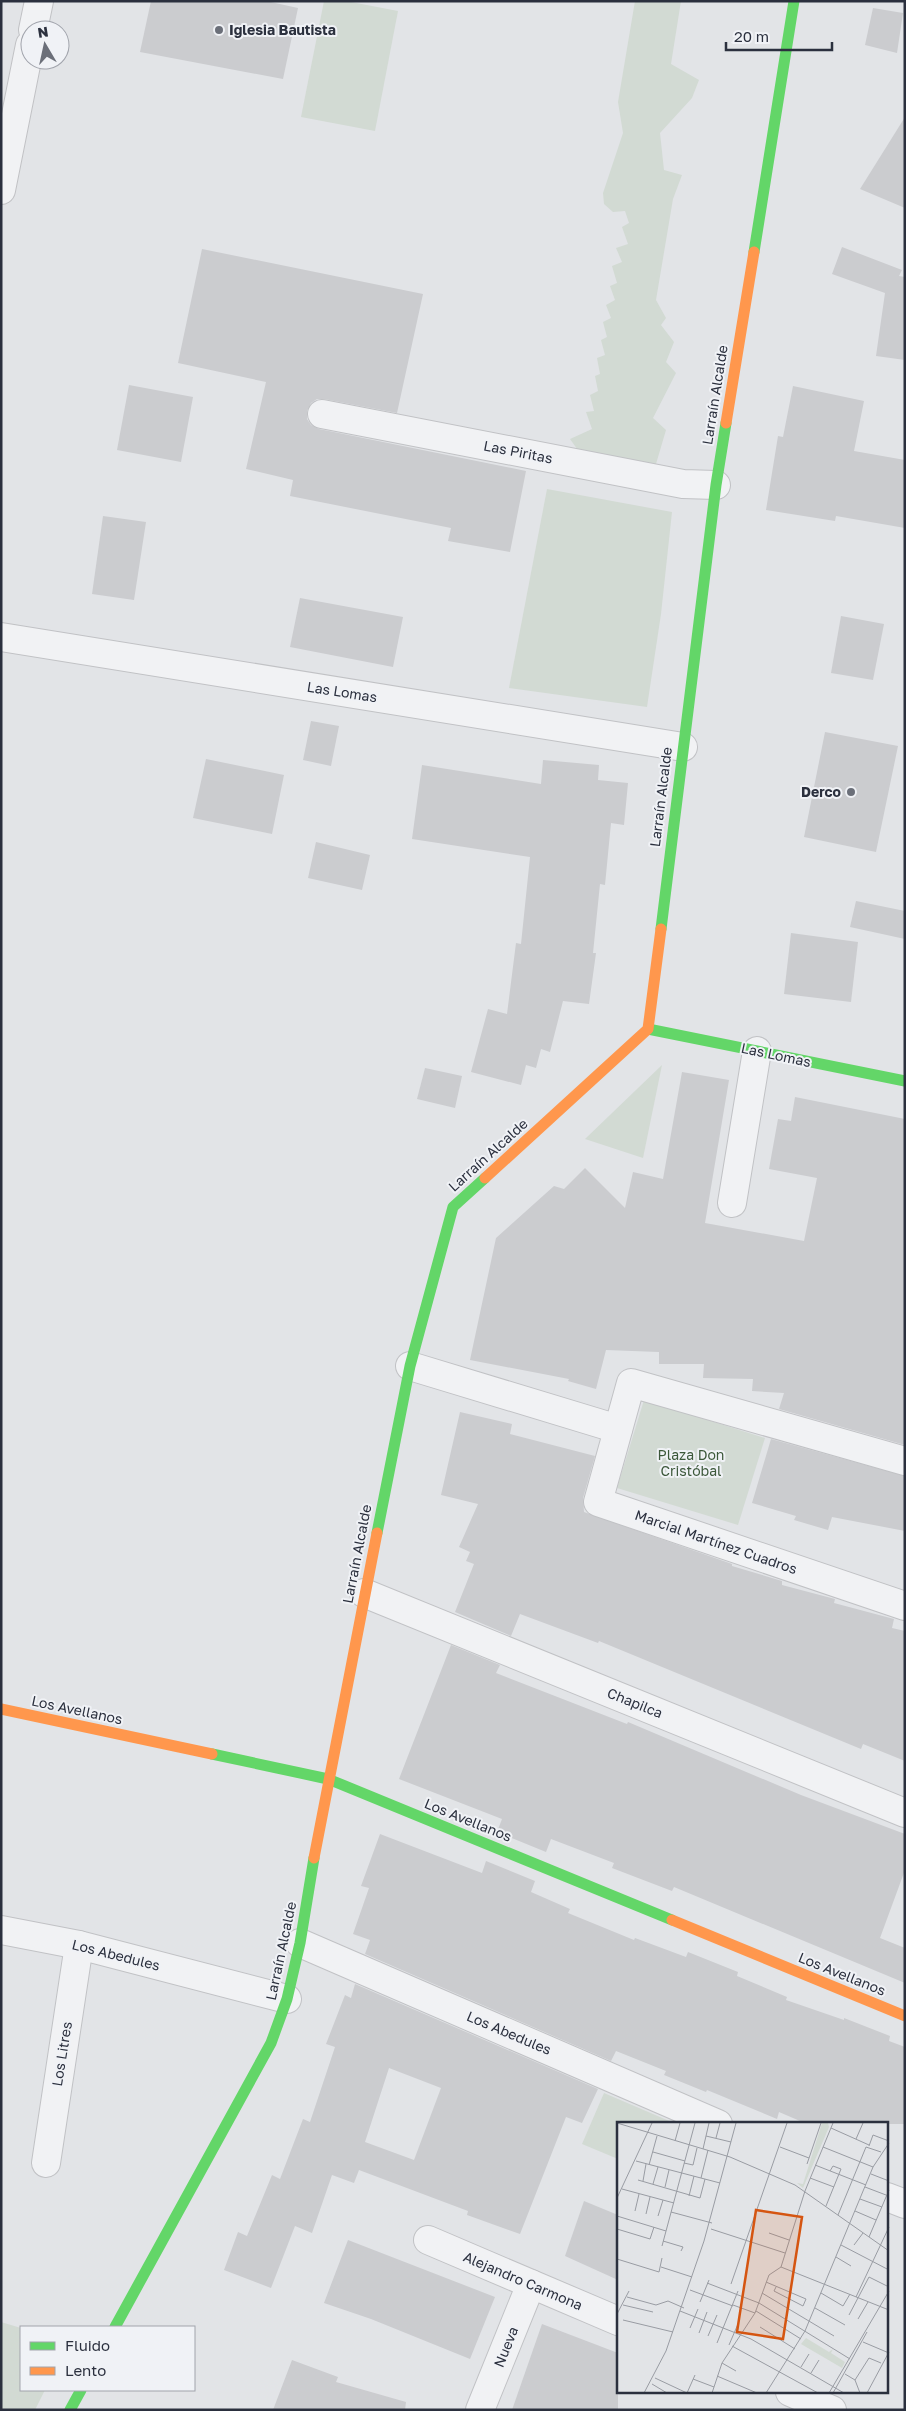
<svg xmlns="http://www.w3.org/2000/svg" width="906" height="2411" font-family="'Golos Text',sans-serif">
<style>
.green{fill:#d2dad3}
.building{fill:#cbcccf;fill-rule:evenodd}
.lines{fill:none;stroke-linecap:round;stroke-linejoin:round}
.street-casing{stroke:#c1c2c5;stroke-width:30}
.street{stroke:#f1f2f4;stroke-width:28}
.fast{stroke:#63d668;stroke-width:11}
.slow{stroke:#ff974d;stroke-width:11}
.poi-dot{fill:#6b6f79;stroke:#f0f2f6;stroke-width:2}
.labels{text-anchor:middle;stroke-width:4;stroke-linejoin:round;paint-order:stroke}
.poi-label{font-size:14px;font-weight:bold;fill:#2b303e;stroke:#f0f2f6;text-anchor:start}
.street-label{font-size:14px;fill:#2b303e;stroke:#f0f2f6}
.park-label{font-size:14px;fill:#3c583a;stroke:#f0f2f6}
.inset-road{fill:none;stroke:#999ca3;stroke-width:1}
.view{fill:#d55511;fill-opacity:0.15;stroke:#d55511;stroke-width:2.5}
.inset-edge{fill:none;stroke:#2b303e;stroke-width:2.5}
</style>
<rect width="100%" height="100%" fill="#e2e4e7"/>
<g class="green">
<path d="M 324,1 L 346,1 L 398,11 L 375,131 L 301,117 Z"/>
<path d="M 635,1 L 681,1 L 671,64 L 699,80 L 692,98 L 660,133 L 664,170 L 682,175 L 673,199 L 656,300 L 666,318 L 661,325 L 674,342 L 666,362 L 676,373 L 653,418 L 666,430 L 656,464 L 649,468 L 580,453 L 570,439 L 592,429 L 586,412 L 594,411 L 590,395 L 598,391 L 595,376 L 600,374 L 597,358 L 605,355 L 601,340 L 607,337 L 603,322 L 611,318 L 606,305 L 615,300 L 610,286 L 617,283 L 612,266 L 622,262 L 616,248 L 628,244 L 622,227 L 629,223 L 625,211 L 613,212 L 604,204 L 603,193 L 623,133 L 618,102 Z"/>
<path d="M 547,489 L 672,512 L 661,614 L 647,707 L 509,688 Z"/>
<path d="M 662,1065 L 643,1158 L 585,1139 Z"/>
<path d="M 644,1400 L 765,1438 L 738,1525 L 617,1488 Z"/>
<path d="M 604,2093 L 674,2123 L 618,2124 L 618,2159 L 582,2144 Z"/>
<path d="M 1,2322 L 21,2328 L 21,2390 L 45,2390 L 35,2410 L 1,2410 Z"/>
</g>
<g class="building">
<path d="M 151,1 L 266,1 L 298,8 L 283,79 L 140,52 Z"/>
<path d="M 873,8 L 903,13 L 897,53 L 865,45 Z"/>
<path d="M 905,117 L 905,208 L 860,189 Z"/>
<path d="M 842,247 L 902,270 L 899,276 L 905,277 L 905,360 L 876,356 L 885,293 L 832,274 Z"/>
<path d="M 202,249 L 423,294 L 397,413 L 324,399 L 317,399 L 311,403 L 307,411 L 307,419 L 311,425 L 319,429 L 526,471 L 510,552 L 448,541 L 451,528 L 290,496 L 293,480 L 246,469 L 266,382 L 178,363 Z"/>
<path d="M 129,385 L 193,397 L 181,462 L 117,450 Z"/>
<path d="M 793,386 L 864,401 L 854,451 L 905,460 L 905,528 L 836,516 L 835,521 L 766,510 L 778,436 L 783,437 Z"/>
<path d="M 103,516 L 146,522 L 134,600 L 92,594 Z"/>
<path d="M 300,598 L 403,617 L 393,667 L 290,647 Z"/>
<path d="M 841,616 L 884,624 L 873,680 L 831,673 Z"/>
<path d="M 311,721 L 339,726 L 331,766 L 303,760 Z"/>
<path d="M 825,732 L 898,746 L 876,852 L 804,837 Z"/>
<path d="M 206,759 L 284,775 L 272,834 L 193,818 Z"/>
<path d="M 543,760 L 599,765 L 598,780 L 628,783 L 624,825 L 611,823 L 605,885 L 600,884 L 593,953 L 596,953 L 589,1004 L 563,1001 L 550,1052 L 541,1049 L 536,1068 L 526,1065 L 521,1085 L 471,1072 L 488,1009 L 507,1014 L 516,943 L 521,944 L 530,857 L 412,839 L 422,765 L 541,784 Z"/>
<path d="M 316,842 L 370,855 L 362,890 L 308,878 Z"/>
<path d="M 856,901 L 905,911 L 905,939 L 850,927 Z"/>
<path d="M 791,933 L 858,942 L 851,1002 L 784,994 Z"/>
<path d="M 425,1068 L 462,1076 L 455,1108 L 417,1099 Z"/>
<path d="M 682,1072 L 729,1080 L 705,1223 L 804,1241 L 817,1178 L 769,1169 L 778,1119 L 791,1121 L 795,1097 L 905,1119 L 905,1445 L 779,1409 L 784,1393 L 752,1391 L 753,1379 L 703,1378 L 704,1364 L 659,1364 L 659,1352 L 606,1350 L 596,1389 L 568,1381 L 569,1379 L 470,1360 L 496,1238 L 554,1186 L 564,1189 L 585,1168 L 625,1208 L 633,1172 L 663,1179 Z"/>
<path d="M 460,1412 L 512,1424 L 510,1434 L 595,1456 L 583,1498 L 584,1512 L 732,1564 L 732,1566 L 782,1581 L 782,1585 L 835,1599 L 834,1603 L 894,1619 L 892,1628 L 905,1631 L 905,1761 L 863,1744 L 861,1749 L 599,1641 L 598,1643 L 520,1614 L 511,1636 L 455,1612 L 474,1564 L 466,1561 L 470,1552 L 459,1547 L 478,1504 L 441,1495 Z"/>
<path d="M 771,1439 L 905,1476 L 905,1531 L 832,1517 L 828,1530 L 794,1520 L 796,1516 L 752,1503 Z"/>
<path d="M 451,1645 L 500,1665 L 496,1673 L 627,1724 L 628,1722 L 801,1795 L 905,1834 L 905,1870 L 880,1938 L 905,1948 L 905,1983 L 674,1887 L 672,1891 L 612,1868 L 614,1863 L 551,1839 L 546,1852 L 497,1832 L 502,1819 L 399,1779 Z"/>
<path d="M 380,1834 L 482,1873 L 486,1861 L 535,1881 L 531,1892 L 570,1909 L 568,1913 L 634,1940 L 635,1938 L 686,1957 L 688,1952 L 738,1972 L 737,1976 L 787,1997 L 786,2000 L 844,2020 L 844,2018 L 890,2036 L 889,2041 L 905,2047 L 905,2124 L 807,2124 L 779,2112 L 777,2119 L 707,2090 L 706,2092 L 664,2075 L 666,2071 L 616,2051 L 611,2061 L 365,1954 L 370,1940 L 353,1934 L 369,1888 L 361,1886 Z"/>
<path d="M 355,1984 L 598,2089 L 582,2123 L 566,2117 L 520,2234 L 467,2215 L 468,2211 L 359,2170 L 354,2183 L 332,2175 L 312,2233 L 295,2226 L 271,2288 L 224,2270 L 238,2232 L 247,2236 L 272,2175 L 280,2179 L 303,2119 L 310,2122 L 335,2047 L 326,2044 L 345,1995 L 351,1998 ZM 389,2068 L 441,2088 L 414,2160 L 365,2142 Z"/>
<path d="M 584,2201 L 618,2215 L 618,2280 L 565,2256 Z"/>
<path d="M 348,2240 L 495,2297 L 470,2359 L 371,2319 L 324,2303 Z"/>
<path d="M 542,2324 L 618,2353 L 618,2410 L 512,2410 Z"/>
<path d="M 292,2360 L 338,2377 L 336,2382 L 406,2402 L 405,2410 L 273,2410 Z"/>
</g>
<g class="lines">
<defs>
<g id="street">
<path d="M 33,30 L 39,1"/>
<path d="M 1,190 L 30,45"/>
<path d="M 322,414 L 683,484 L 716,485"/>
<path d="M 1,637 L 683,747"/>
<path d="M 732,1203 L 757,1051"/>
<path d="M 410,1366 L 618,1429"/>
<path d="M 905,1461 L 631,1383 L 598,1502 L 905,1606"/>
<path d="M 364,1593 L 905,1813"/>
<path d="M 1,1930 L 79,1945 L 287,1999"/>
<path d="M 300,1943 L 718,2124"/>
<path d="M 46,2163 L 79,1945"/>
<path d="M 887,2197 L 905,2204"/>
<path d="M 428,2240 L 618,2321"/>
<path d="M 790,2392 L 832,2410"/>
<path d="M 480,2410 L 531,2284"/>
</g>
</defs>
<use href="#street" class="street-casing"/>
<use href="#street" class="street"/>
<g class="fast">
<path d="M 754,252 L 794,1"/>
<path d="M 661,929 L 716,485 L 726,423"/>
<path d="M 648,1029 L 905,1081"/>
<path d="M 377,1533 L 410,1366 L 453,1207 L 485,1178"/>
<path d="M 212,1754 L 328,1779 L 672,1920"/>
<path d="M 115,2327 L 271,2043 L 287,1999 L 300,1943 L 314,1858"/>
<path d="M 70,2410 L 81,2390"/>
</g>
<g class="slow">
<path d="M 726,423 L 754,252"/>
<path d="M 485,1178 L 648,1029 L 661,929"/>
<path d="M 1,1709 L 212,1754"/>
<path d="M 314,1858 L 377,1533"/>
<path d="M 672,1920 L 905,2016"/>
</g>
</g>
<g class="poi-dot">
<circle cx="219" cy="30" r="5"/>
<circle cx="851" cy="792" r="5"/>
</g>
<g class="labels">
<g class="poi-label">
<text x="229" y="35">Iglesia Bautista</text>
<text x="841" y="797" text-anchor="end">Derco</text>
</g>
<g class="street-label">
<text transform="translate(715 395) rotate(-81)" y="5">Larraín Alcalde</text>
<text transform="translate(518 452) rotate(11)" y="5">Las Piritas</text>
<text transform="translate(342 692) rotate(9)" y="5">Las Lomas</text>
<text transform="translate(661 797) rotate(-83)" y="5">Larraín Alcalde</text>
<text transform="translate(776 1055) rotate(12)" y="5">Las Lomas</text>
<text transform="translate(488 1155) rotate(-42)" y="5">Larraín Alcalde</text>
<text transform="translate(716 1542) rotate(19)" y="5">Marcial Martínez Cuadros</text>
<text transform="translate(357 1554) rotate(-79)" y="5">Larraín Alcalde</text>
<text transform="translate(635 1703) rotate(22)" y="5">Chapilca</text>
<text transform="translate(77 1710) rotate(12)" y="5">Los Avellanos</text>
<text transform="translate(468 1820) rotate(22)" y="5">Los Avellanos</text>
<text transform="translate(281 1951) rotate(-78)" y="5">Larraín Alcalde</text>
<text transform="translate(116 1955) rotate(14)" y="5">Los Abedules</text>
<text transform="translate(842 1974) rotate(22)" y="5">Los Avellanos</text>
<text transform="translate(509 2033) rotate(23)" y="5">Los Abedules</text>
<text transform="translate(62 2054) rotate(-81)" y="5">Los Litres</text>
<text transform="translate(523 2281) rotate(23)" y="5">Alejandro Carmona</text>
<text transform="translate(506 2347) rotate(-68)" y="5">Nueva</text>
</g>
<g class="park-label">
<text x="691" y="1460">Plaza Don<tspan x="691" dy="16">Cristóbal</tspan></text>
</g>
</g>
<g transform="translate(617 2122)">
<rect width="271" height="271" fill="#e2e4e7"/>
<path d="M 205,1 L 211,1 L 212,5 L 186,66 L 180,61 L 186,62 ZM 189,216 L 212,230 L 216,227 L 214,231 L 228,240 L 225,246 L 184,222 Z" fill="#d2dad3"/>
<path class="inset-road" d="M 0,1 L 113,35 L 178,63 L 272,129M 214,6 L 252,23M 89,14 L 114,20M 99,16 L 103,1M 239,17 L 246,1M 58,19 L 63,1M 252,24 L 256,13 L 272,19M 163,25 L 192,36M 206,25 L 256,45M 86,27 L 92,1M 36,30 L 68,39M 19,39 L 103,61M 67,41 L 76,43 L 80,26M 190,42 L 204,1M 32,43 L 40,14M 198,43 L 249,63M 254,52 L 272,59M 84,56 L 91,28M 193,56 L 217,65M 21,58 L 83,76 L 88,57M 26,59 L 29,42M 36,62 L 41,45M 48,65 L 52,48M 248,65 L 269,73M 5,67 L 57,81M 72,74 L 77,54M 0,76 L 35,1M 243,77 L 265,85M 209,84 L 224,47 L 216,44 L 213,49M 18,89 L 22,72M 238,89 L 259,98M 54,90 L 95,101M 29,92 L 33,75M 221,93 L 249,25 L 264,30M 0,94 L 49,109M 41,94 L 46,78M 0,107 L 33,117 L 37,105M 94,107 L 168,131M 152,111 L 172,118M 252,115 L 272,68M 46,119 L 66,125 L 64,129M 224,123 L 272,148M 237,123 L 246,111M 45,124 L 78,1M 219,135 L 234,144M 0,137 L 42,150 L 45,136M 44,145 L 75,155M 164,145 L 272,188M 149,160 L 189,177 L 186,184 L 157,169 L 159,165M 90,161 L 142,181 L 233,237M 114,162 L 170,1M 73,168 L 116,184M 145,171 L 217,214M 204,171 L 226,184 L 233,172M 10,175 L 39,183 L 51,179 L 67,186M 239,175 L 272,105M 83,180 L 92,158M 6,183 L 36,190M 116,183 L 138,191M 198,186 L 228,203M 63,189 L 134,217 L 227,271M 139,189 L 184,217M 0,192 L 12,169M 232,193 L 252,155 L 272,165M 241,197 L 251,180M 6,198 L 56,210M 143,205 L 178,227M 73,206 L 81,187M 82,211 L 90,190M 91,214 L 100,193M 246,220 L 272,231M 100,221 L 121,169M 112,223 L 121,202M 115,224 L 201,271M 105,241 L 119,249M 184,245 L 192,232M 194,251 L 202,238M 228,252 L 238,258 L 243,271M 100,254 L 140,271M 38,256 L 70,271M 76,257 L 97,265M 238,258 L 252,236 L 264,241M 35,262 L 50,271M 27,271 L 49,229 L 87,119 L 119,1M 70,271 L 78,253M 95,271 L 105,241 L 138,191 L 152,153 L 164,145 L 188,69 L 216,1M 149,271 L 188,209 L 256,45 L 272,21M 212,271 L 272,169M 216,271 L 250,210M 250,271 L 272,230"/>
<path class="view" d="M 139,88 L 185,95 L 166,217 L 120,210 Z"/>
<rect width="271" height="271" class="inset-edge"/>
</g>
<rect width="906" height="2411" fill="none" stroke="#2b303e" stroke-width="5"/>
<rect x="20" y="2326" width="175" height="65" fill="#f0f2f6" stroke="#a1a4ac"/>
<rect x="30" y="2342" width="25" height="8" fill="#63d668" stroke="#a1a4ac"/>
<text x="65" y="2351" font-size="15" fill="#2b303e">Fluido</text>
<rect x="30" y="2367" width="25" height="8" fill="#ff974d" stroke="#a1a4ac"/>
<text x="65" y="2376" font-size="15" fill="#2b303e">Lento</text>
<g transform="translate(45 45) rotate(351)"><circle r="24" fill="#f0f2f6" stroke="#a1a4ac"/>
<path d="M0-4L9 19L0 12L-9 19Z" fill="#6b6f79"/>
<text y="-8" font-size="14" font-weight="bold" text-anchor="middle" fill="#2b303e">N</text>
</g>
<path d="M726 42v8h106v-8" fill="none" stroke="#2b303e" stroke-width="2.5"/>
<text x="734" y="42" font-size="15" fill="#2b303e" stroke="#f0f2f6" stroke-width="4" paint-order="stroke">20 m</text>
</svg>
